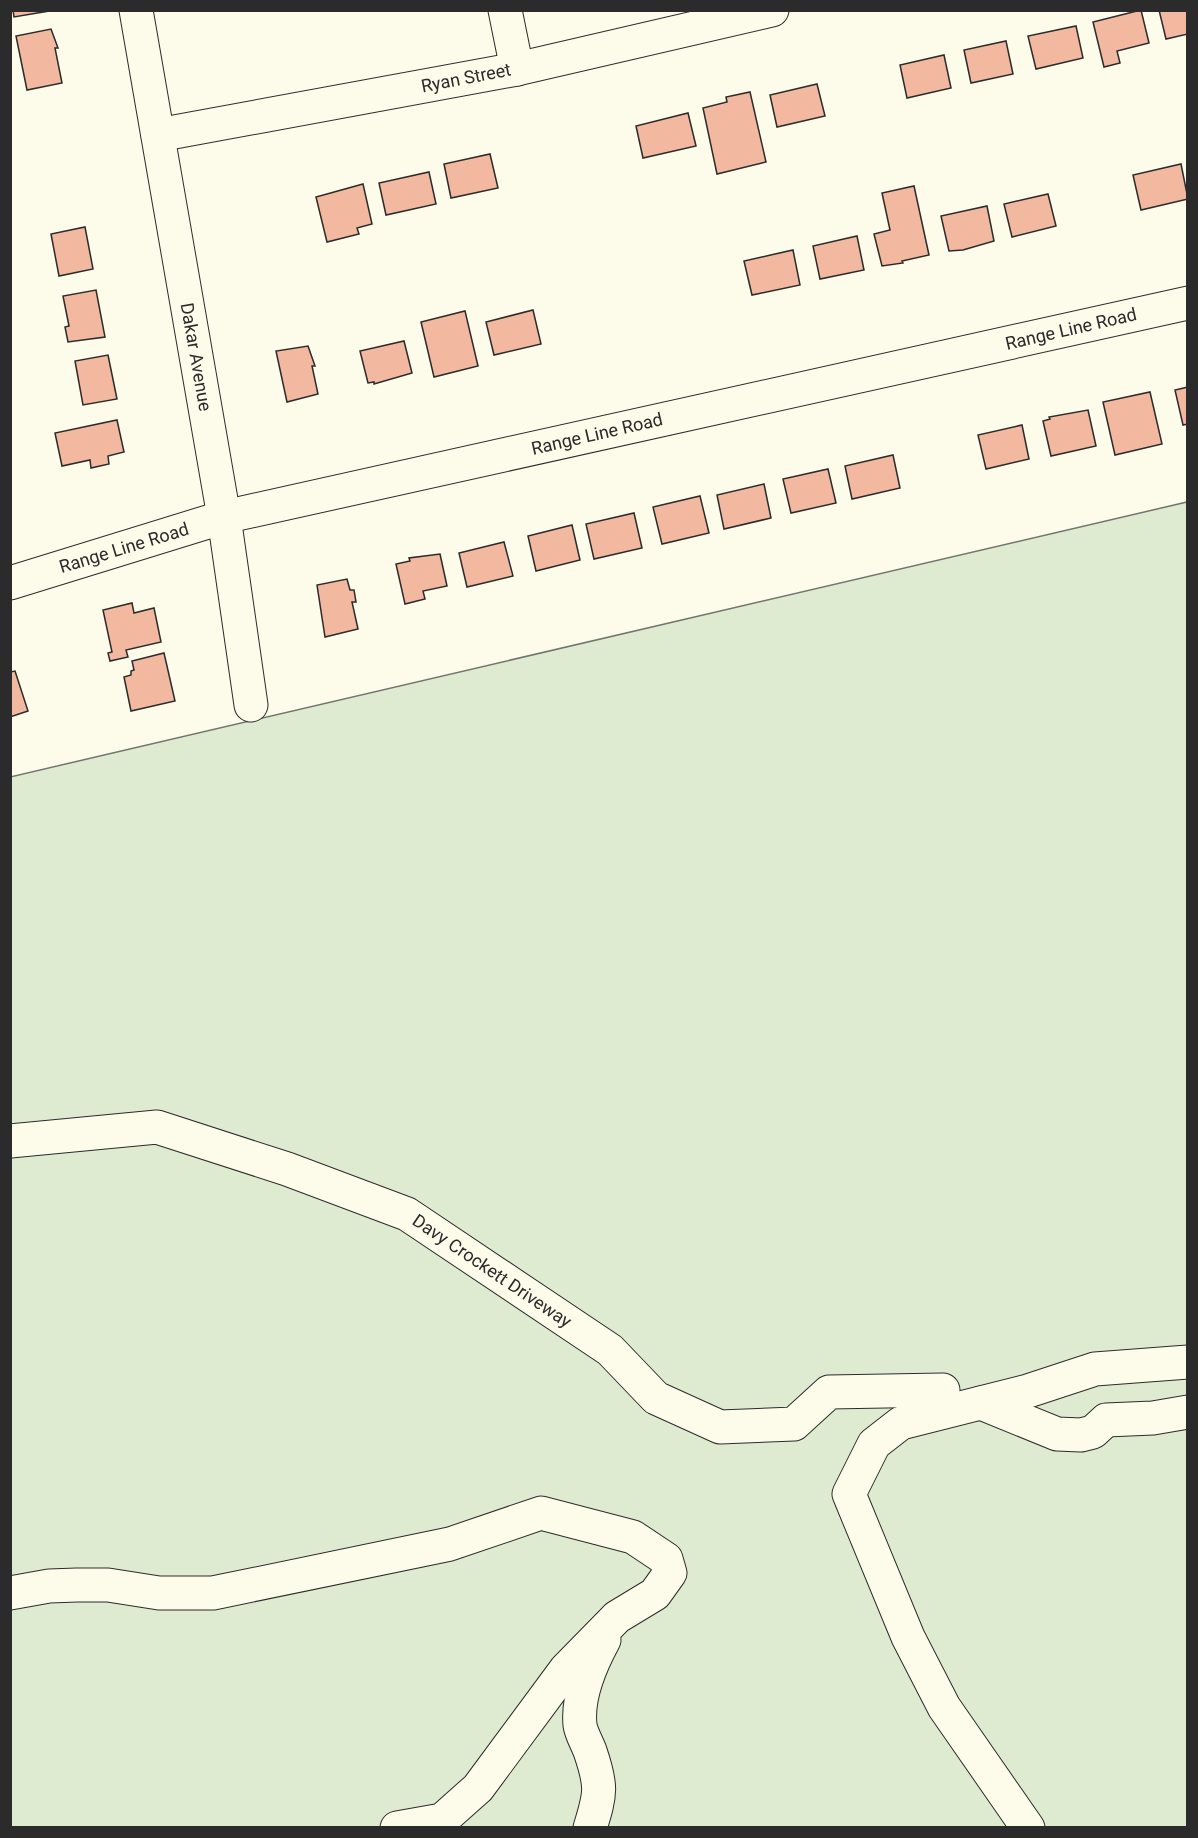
<svg xmlns="http://www.w3.org/2000/svg" width="1198" height="1838" font-family="Roboto,sans-serif">
<style>
.green{fill:#deebd1;stroke:#74746e;stroke-width:1.5}
.building{fill:#f2b8a0;stroke:#2b2b2b;stroke-width:1.5}
.lines{fill:none;stroke-linecap:round;stroke-linejoin:round}
.minor-casing{stroke:#2b2b2b;stroke-width:35}
.minor{stroke:#fdfbea;stroke-width:33}
.labels{text-anchor:middle;stroke-width:4.5;stroke-linejoin:round;paint-order:stroke}
.street-label{font-size:18px;fill:#2b2b2b;stroke:#fdfbea}
</style>
<rect width="100%" height="100%" fill="#fdfbea"/>
<path class="green" d="M 1187,502 L 1187,1827 L 11,1827 L 10,777 Z"/>
<g class="building">
<path d="M 13,10 L 49,10 L 49,11 L 14,17 Z"/>
<path d="M 1141,10 L 1149,43 L 1117,51 L 1120,63 L 1104,67 L 1093,22 Z"/>
<path d="M 1159,10 L 1188,10 L 1188,34 L 1166,39 Z"/>
<path d="M 1076,26 L 1083,58 L 1036,69 L 1028,36 Z"/>
<path d="M 51,29 L 58,48 L 55,48 L 62,83 L 27,90 L 16,36 Z"/>
<path d="M 1006,41 L 1013,74 L 971,83 L 964,50 Z"/>
<path d="M 944,55 L 951,88 L 907,98 L 900,65 Z"/>
<path d="M 817,84 L 825,116 L 777,127 L 770,95 Z"/>
<path d="M 750,92 L 766,162 L 717,174 L 703,108 L 727,102 L 726,97 Z"/>
<path d="M 688,113 L 696,146 L 643,158 L 636,126 Z"/>
<path d="M 490,154 L 498,188 L 451,198 L 444,164 Z"/>
<path d="M 1181,164 L 1188,199 L 1141,210 L 1133,175 Z"/>
<path d="M 429,172 L 436,204 L 386,215 L 379,183 Z"/>
<path d="M 363,184 L 372,224 L 357,228 L 359,234 L 327,242 L 316,197 Z"/>
<path d="M 914,186 L 929,255 L 902,261 L 903,263 L 882,266 L 874,234 L 890,230 L 882,193 Z"/>
<path d="M 1048,194 L 1056,226 L 1012,237 L 1004,204 Z"/>
<path d="M 987,206 L 994,241 L 963,250 L 949,251 L 941,216 Z"/>
<path d="M 85,227 L 93,269 L 59,276 L 51,234 Z"/>
<path d="M 857,236 L 864,270 L 820,279 L 813,246 Z"/>
<path d="M 793,250 L 800,285 L 752,295 L 744,261 Z"/>
<path d="M 96,290 L 105,337 L 68,342 L 65,327 L 69,326 L 63,296 Z"/>
<path d="M 533,310 L 541,344 L 494,355 L 486,322 Z"/>
<path d="M 465,311 L 478,366 L 434,377 L 421,322 Z"/>
<path d="M 404,341 L 412,373 L 374,384 L 374,382 L 368,383 L 360,351 Z"/>
<path d="M 308,346 L 315,366 L 312,366 L 318,394 L 287,402 L 276,351 Z"/>
<path d="M 108,355 L 117,399 L 83,405 L 75,361 Z"/>
<path d="M 1188,387 L 1188,424 L 1183,425 L 1175,390 Z"/>
<path d="M 1150,392 L 1162,444 L 1115,455 L 1103,402 Z"/>
<path d="M 1088,410 L 1096,446 L 1051,456 L 1043,421 L 1050,419 L 1049,417 Z"/>
<path d="M 117,420 L 124,452 L 108,456 L 109,464 L 91,468 L 90,460 L 62,466 L 55,433 Z"/>
<path d="M 1022,425 L 1029,459 L 986,469 L 978,435 Z"/>
<path d="M 893,455 L 900,488 L 852,499 L 845,466 Z"/>
<path d="M 828,469 L 836,503 L 791,513 L 783,479 Z"/>
<path d="M 764,484 L 771,518 L 724,529 L 717,495 Z"/>
<path d="M 700,496 L 709,533 L 662,544 L 653,507 Z"/>
<path d="M 634,513 L 642,548 L 594,559 L 586,524 Z"/>
<path d="M 572,525 L 580,560 L 536,571 L 528,536 Z"/>
<path d="M 504,542 L 513,576 L 467,587 L 459,553 Z"/>
<path d="M 440,554 L 447,586 L 423,591 L 425,599 L 405,604 L 396,564 L 410,561 L 409,558 Z"/>
<path d="M 347,579 L 350,590 L 354,590 L 356,602 L 352,602 L 358,629 L 325,637 L 317,585 Z"/>
<path d="M 132,603 L 134,613 L 154,608 L 161,642 L 126,650 L 128,657 L 110,661 L 108,653 L 112,652 L 103,610 Z"/>
<path d="M 164,653 L 175,701 L 131,711 L 124,677 L 131,675 L 131,671 L 134,670 L 132,661 Z"/>
<path d="M 15,671 L 28,711 L 10,717 L 10,672 Z"/>
</g>
<g class="lines">
<defs>
<g id="minor">
<path d="M 136,10 L 224,517 L 251,705"/>
<path d="M 505,10 L 517,69"/>
<path d="M 158,135 L 517,69 L 772,10"/>
<path d="M 10,583 L 224,517 L 1188,303"/>
<path d="M 10,1141 L 157,1127 L 287,1169 L 407,1214 L 610,1350 L 656,1398 L 720,1427 L 794,1424 L 829,1392 L 943,1390"/>
<path d="M 981,1403 L 1057,1434 L 1081,1435 L 1093,1432 L 1106,1420 L 1153,1418 L 1188,1412"/>
<path d="M 10,1593 L 49,1586 L 77,1585 L 108,1585 L 159,1593 L 213,1593 L 450,1544 L 541,1513 L 633,1537 L 666,1559 L 670,1573 L 655,1594 L 617,1617 L 566,1669 L 478,1788 L 442,1820 L 397,1828"/>
<path d="M 590,1828 C 601,1793 602,1786 590,1751 C 587,1743 581,1733 580,1725 C 577,1696 591,1664 604,1640"/>
<path d="M 1028,1828 L 944,1707 L 908,1637 L 849,1494 L 874,1444 L 901,1423 L 1028,1391 L 1095,1369 L 1188,1362"/>
</g>
</defs>
<use href="#minor" class="minor-casing"/>
<use href="#minor" class="minor"/>
</g>
<g class="labels">
<g class="street-label">
<text transform="translate(466 78) rotate(-11)" y="6">Ryan Street</text>
<text transform="translate(1071 329) rotate(-13)" y="6">Range Line Road</text>
<text transform="translate(196 357) rotate(80)" y="6">Dakar Avenue</text>
<text transform="translate(597 434) rotate(-13)" y="6">Range Line Road</text>
<text transform="translate(124 548) rotate(-17)" y="6">Range Line Road</text>
<text transform="translate(492 1271) rotate(34)" y="6">Davy Crockett Driveway</text>
</g>
</g>
<rect width="1198" height="1838" fill="none" stroke="#2b2b2b" stroke-width="24"/>
</svg>
